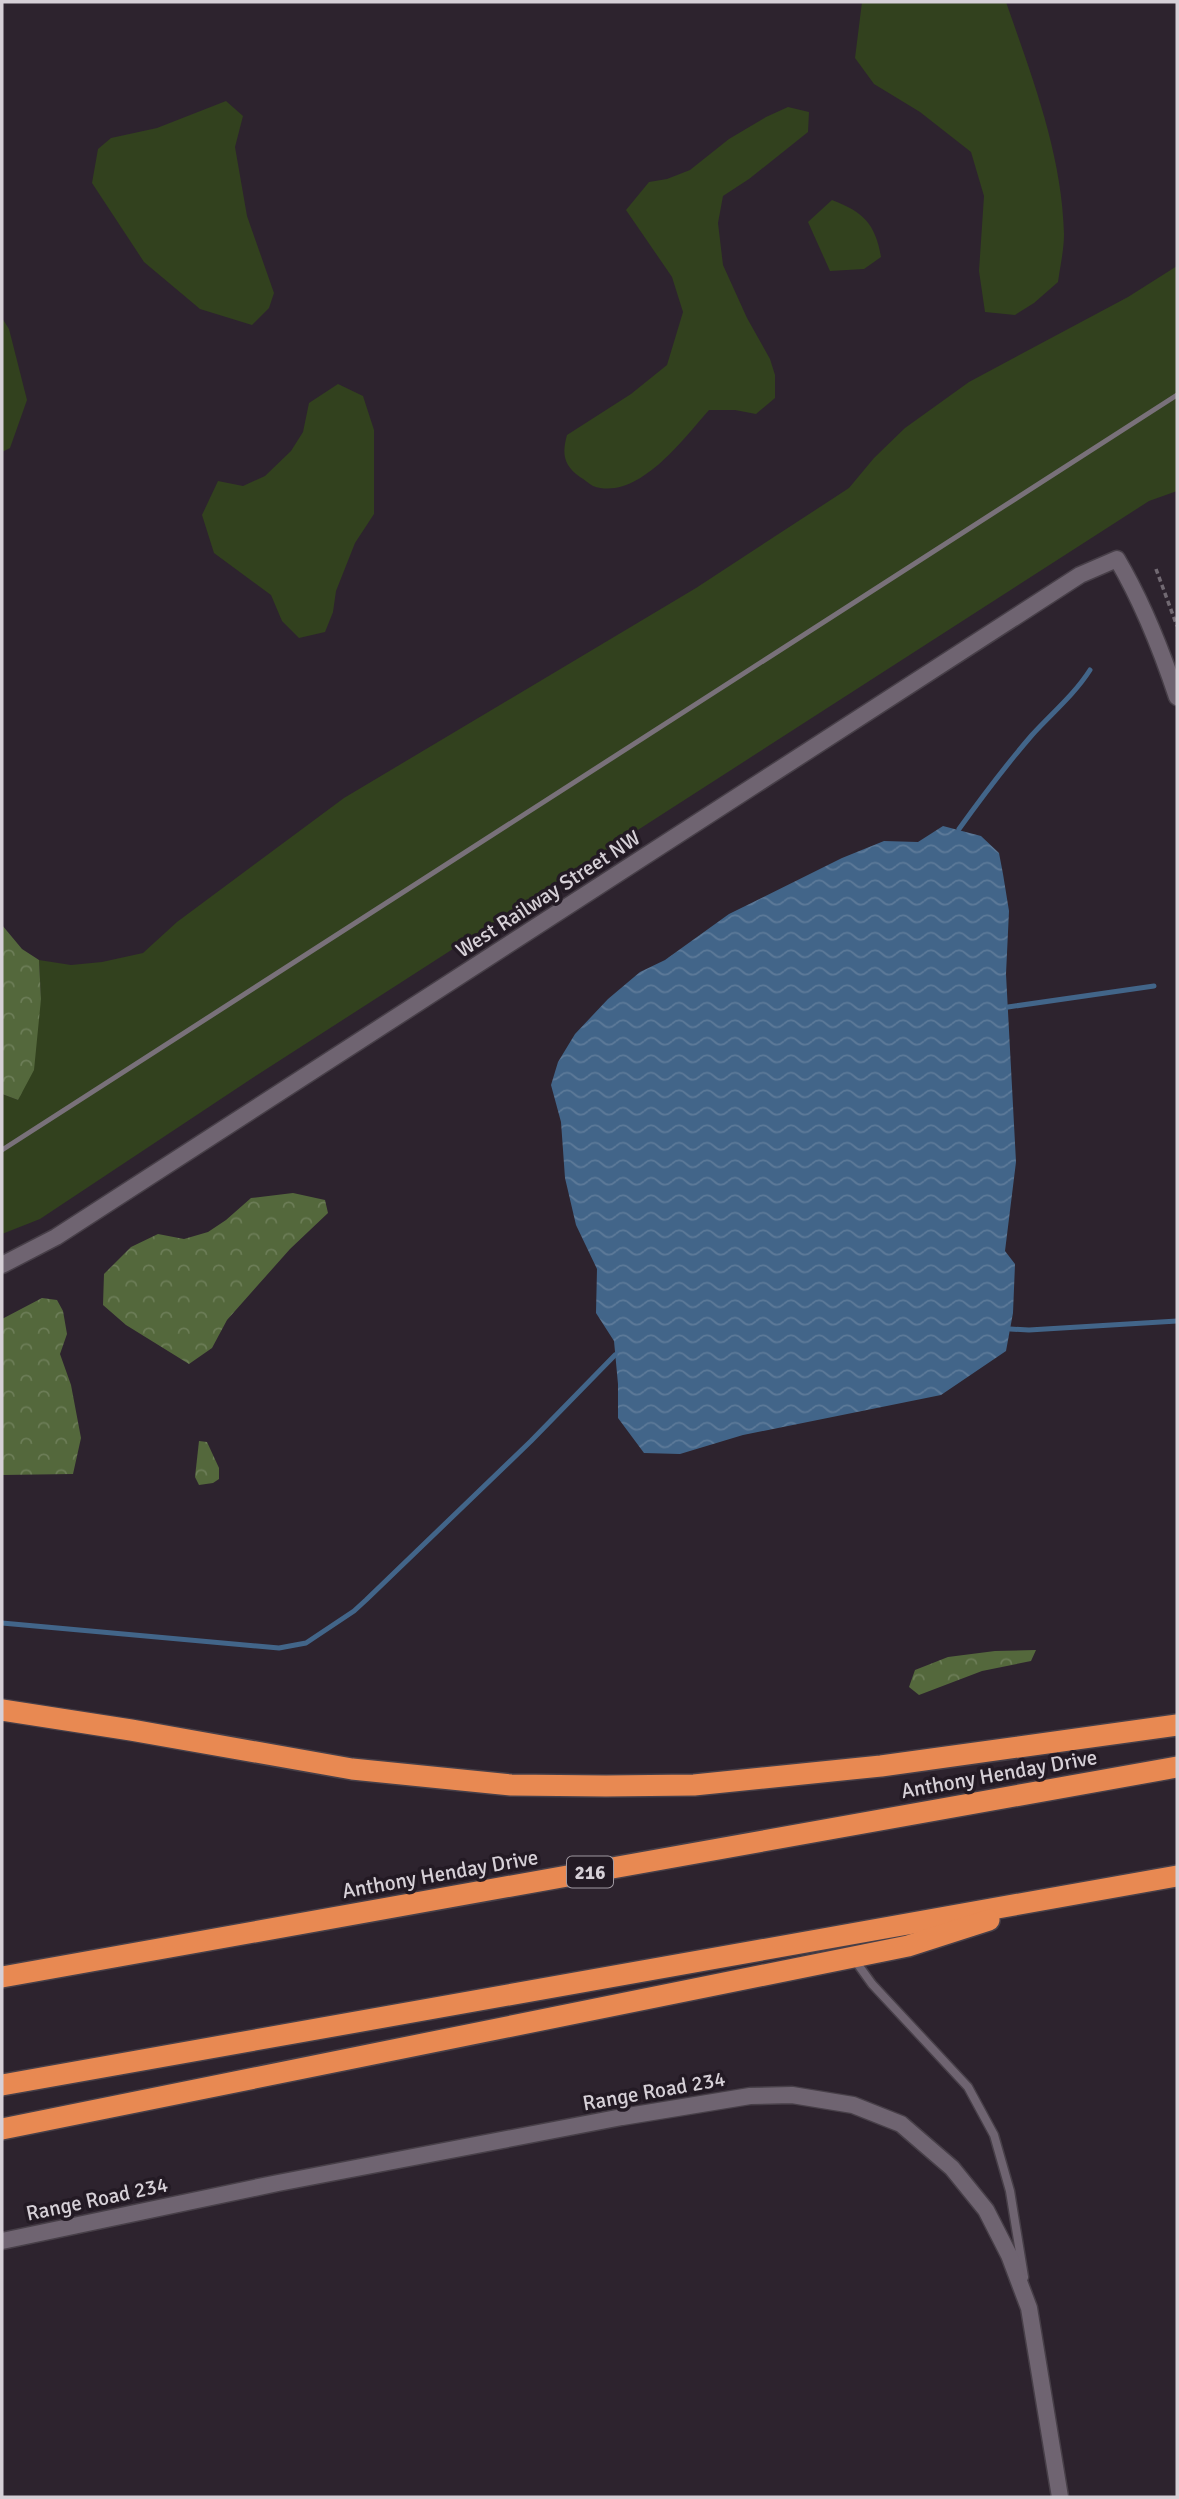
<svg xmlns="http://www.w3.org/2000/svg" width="1179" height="2499" font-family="Signika,sans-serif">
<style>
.green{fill:#32411e}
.forest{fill:url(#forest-crowns)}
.water{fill:url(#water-waves)}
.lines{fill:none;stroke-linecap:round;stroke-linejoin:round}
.stream{stroke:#426589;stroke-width:5}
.service-casing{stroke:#473f48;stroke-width:11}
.minor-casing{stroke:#473f48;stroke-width:19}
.motorway-casing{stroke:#473f48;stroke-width:24}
.path{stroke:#716972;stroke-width:3.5;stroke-dasharray:5 3.5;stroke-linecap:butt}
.service{stroke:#6f6471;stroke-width:8}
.minor{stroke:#6f6471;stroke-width:16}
.motorway{stroke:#e88952;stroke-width:21}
.rail{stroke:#79717a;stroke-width:5}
.labels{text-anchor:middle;stroke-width:7;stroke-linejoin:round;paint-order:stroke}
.shield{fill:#231a24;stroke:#a099a1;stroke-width:2}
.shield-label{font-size:19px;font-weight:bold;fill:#d6d0d7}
.street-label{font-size:21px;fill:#d6d0d7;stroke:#231a24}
</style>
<defs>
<pattern id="forest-crowns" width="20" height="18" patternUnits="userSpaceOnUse" patternTransform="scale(1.75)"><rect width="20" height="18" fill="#54683c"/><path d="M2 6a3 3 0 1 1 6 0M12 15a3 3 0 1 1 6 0" fill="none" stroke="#6c7d57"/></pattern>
<pattern id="water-waves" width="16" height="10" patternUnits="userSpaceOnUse" patternTransform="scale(1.75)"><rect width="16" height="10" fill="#426589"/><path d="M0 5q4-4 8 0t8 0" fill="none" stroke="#5d7a99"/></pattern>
</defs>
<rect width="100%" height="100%" fill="#2d232e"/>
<g class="green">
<path d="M 862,2 L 1006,2 C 1032,77 1062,154 1064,234 C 1064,250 1060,267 1058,282 L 1034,303 L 1015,315 L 985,312 L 979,271 L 984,196 L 971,152 L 920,112 L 874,84 L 855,58 Z"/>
<path d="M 226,101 L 243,116 L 235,147 L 247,216 L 274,293 L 269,308 L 252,325 L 200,309 L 144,262 L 92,183 L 98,149 L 111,138 L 157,128 Z"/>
<path d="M 788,107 L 809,112 L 808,132 L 749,179 L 723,196 L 718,223 L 723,265 L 747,318 L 770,359 L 775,375 L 775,398 L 756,414 L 735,410 L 709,410 C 684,438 638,502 593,486 C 589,484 584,479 580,477 C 563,465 562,453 567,435 L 631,394 L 667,365 L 683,312 L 672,277 L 626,210 L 649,182 L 667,179 L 690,170 L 729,139 L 766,117 Z"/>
<path d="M 832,200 C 863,212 875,223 881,257 L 864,269 L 830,271 L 808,222 Z"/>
<path d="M 1177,266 L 1177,491 L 1149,501 L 251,1079 L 40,1219 L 2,1234 L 2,1094 L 18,1100 L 41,999 L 39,960 L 71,965 L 102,962 L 143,953 L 177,922 L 344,798 L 696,588 L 849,488 L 874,458 L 905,428 L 969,382 L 1128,297 Z"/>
<path d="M 2,318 L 9,329 L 27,400 L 10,448 L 2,452 Z"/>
<path d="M 338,384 L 363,396 L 374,430 L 374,514 L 355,543 L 336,591 L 333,612 L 325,632 L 299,638 L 282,621 L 271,595 L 214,553 L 202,515 L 218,481 L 243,486 L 265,476 L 291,451 L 303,432 L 309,403 Z"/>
</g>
<g class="forest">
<path d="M 2,925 L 22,949 L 39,960 L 41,999 L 34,1070 L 18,1100 L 2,1094 Z"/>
<path d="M 293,1193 L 325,1200 L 328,1213 L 290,1249 L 227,1320 L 212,1348 L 189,1364 L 126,1325 L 103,1305 L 104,1274 L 131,1247 L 158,1234 L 184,1239 L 208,1232 L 226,1220 L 251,1198 Z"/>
<path d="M 42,1298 L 57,1300 L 63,1311 L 67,1334 L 60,1354 L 71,1385 L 81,1438 L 73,1474 L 2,1475 L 2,1319 Z"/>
<path d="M 199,1441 L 207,1442 L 219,1468 L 219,1479 L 213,1483 L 199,1485 L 195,1477 Z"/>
<path d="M 1036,1650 L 1031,1661 L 982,1671 L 919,1695 L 909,1687 L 915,1670 L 948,1657 L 995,1651 Z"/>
</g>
<path class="water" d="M 943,826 L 981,836 L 999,853 L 1003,874 L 1009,911 L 1006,974 L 1016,1162 L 1005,1251 L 1015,1264 L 1013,1313 L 1006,1351 L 941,1395 L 743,1435 L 680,1454 L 644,1453 L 618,1418 L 618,1384 L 614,1341 L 596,1313 L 597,1269 L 576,1225 L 565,1178 L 561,1122 L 551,1085 L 558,1062 L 575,1034 L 608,999 L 640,972 L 665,960 L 729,914 L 842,858 L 884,841 L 918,842 Z"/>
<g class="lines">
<g class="stream">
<path d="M 959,829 C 982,797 1006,765 1032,735 C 1052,713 1074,695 1090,670"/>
<path d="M 1008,1007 L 1154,986"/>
<path d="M 1010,1329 L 1029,1330 L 1177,1321"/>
<path d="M 2,1623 L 279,1648 L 306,1643 L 354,1611 L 366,1600 L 531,1441 L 615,1355"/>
</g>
<defs>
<path id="service" d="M 854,1959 L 872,1984 L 968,2087 L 994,2135 L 1010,2191 L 1024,2277"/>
<g id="minor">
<path d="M 2,1265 L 56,1237 L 1080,575 L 1117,559 C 1143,603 1161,649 1177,697"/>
<path d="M 2,2241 L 278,2183 L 622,2117 L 750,2096 L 792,2095 L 853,2105 L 901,2124 L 952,2168 L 986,2210 L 1009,2255 L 1029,2308 L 1060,2497"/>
</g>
<g id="motorway">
<path d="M 2,1710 L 131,1730 L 352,1769 L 511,1785 L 606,1786 L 694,1785 L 881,1766 L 1177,1725"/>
<path d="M 2,1977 L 1177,1767"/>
<path d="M 2,2085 L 1177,1876"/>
<path d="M 2,2129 L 908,1946 L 989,1920"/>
</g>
</defs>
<use href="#service" class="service-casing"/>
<use href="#minor" class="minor-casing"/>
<use href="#motorway" class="motorway-casing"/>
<path class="path" d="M 1156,569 L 1177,626"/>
<use href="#service" class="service"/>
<use href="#minor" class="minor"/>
<use href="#motorway" class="motorway"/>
<path class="rail" d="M 2,1150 L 1177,395"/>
</g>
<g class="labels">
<rect class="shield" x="567" y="1856.5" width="46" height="31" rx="5"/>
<g class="shield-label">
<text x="590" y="1879">216</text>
</g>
<g class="street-label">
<text transform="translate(548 894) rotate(-33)" y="7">West Railway Street NW</text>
<text transform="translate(999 1774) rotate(-10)" y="7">Anthony Henday Drive</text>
<text transform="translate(440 1874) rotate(-10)" y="7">Anthony Henday Drive</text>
<text transform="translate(654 2091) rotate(-10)" y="7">Range Road 234</text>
<text transform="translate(97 2199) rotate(-12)" y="7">Range Road 234</text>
</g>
</g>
<rect width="1179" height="2499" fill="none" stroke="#d6d0d7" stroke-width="7"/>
</svg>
